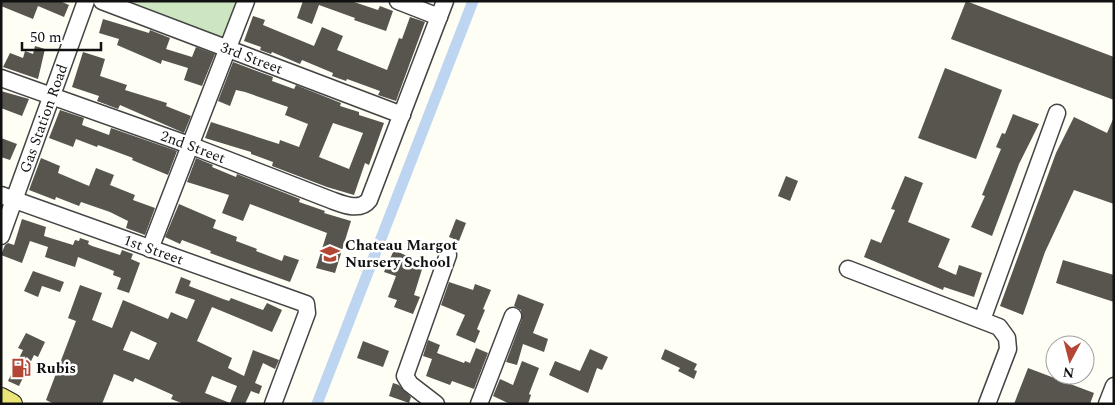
<svg xmlns="http://www.w3.org/2000/svg" width="1115" height="405" font-family="Spectral,serif">
<style>
.green{fill:#cde6c1}
.lines{fill:none;stroke-linecap:round;stroke-linejoin:round}
.canal{stroke:#bed5f1;stroke-width:11}
.building{fill:#58544e;fill-rule:evenodd}
.minor-casing{stroke:#444;stroke-width:19}
.major-casing{stroke:#222;stroke-width:22}
.minor{stroke:#fff;stroke-width:16}
.major{stroke:#ebe478;stroke-width:20}
.labels{text-anchor:middle;stroke-width:5;stroke-linejoin:round;paint-order:stroke}
.street-label{font-size:15px;fill:#111;stroke:#fff}
.poi-label{font-size:15px;font-weight:bold;fill:#111;stroke:#fff;text-anchor:start}
</style>
<rect width="100%" height="100%" fill="#fefef5"/>
<path class="green" d="M 119,1 L 240,1 L 226,40 Z"/>
<g class="lines">
<path class="canal" d="M 317,404 L 473,1"/>
</g>
<g class="building">
<path d="M 1,1 L 60,1 L 69,5 L 64,17 L 38,6 L 33,19 L 1,6 Z"/>
<path d="M 303,1 L 351,1 L 378,10 L 380,6 L 393,11 L 386,31 L 354,20 L 355,18 L 319,5 L 312,24 L 297,18 Z"/>
<path d="M 966,1 L 1114,57 L 1114,100 L 951,39 Z"/>
<path d="M 253,16 L 265,20 L 263,25 L 314,46 L 322,27 L 343,36 L 337,50 L 387,70 L 399,38 L 402,39 L 410,17 L 425,22 L 396,101 L 378,95 L 380,91 L 347,79 L 346,81 L 332,76 L 333,73 L 302,60 L 300,64 L 272,52 L 271,54 L 260,50 L 261,47 L 244,41 Z"/>
<path d="M 103,19 L 149,33 L 150,30 L 170,38 L 166,49 L 192,57 L 196,47 L 215,54 L 202,86 L 184,80 L 188,68 L 162,60 L 161,64 L 117,45 L 119,39 L 99,33 Z"/>
<path d="M 35,46 L 45,49 L 38,79 L 3,67 L 10,53 L 23,58 L 25,51 L 33,54 Z"/>
<path d="M 83,52 L 105,59 L 100,76 L 127,85 L 125,90 L 167,103 L 166,106 L 191,116 L 184,133 L 120,105 L 118,109 L 97,101 L 99,96 L 72,87 Z"/>
<path d="M 233,62 L 273,77 L 272,81 L 294,89 L 296,85 L 341,103 L 340,106 L 359,112 L 359,115 L 384,123 L 369,165 L 365,163 L 354,195 L 327,187 L 272,166 L 273,162 L 251,154 L 251,152 L 205,138 L 211,122 L 279,144 L 280,140 L 299,147 L 308,124 L 285,115 L 288,107 L 245,92 L 236,90 L 230,106 L 218,101 ZM 333,123 L 363,133 L 349,169 L 319,157 Z"/>
<path d="M 945,68 L 1002,90 L 976,159 L 918,138 Z"/>
<path d="M 1,91 L 29,99 L 22,116 L 1,108 Z"/>
<path d="M 60,110 L 84,118 L 82,125 L 109,135 L 111,128 L 177,151 L 168,175 L 132,160 L 133,158 L 98,145 L 97,147 L 76,139 L 73,147 L 49,138 Z"/>
<path d="M 1013,114 L 1039,124 L 1019,164 L 992,236 L 971,227 L 985,196 L 982,195 L 1001,149 L 996,147 L 1002,133 L 1005,134 Z"/>
<path d="M 1074,117 L 1107,133 L 1114,117 L 1114,204 L 1074,190 L 1045,252 L 1023,315 L 1000,306 L 1056,153 Z"/>
<path d="M 1,138 L 17,144 L 10,160 L 1,157 Z"/>
<path d="M 41,158 L 60,166 L 58,173 L 89,186 L 96,168 L 114,175 L 110,185 L 135,195 L 133,200 L 155,208 L 145,235 L 126,228 L 128,221 L 110,212 L 81,202 L 79,206 L 56,197 L 55,200 L 29,190 Z"/>
<path d="M 196,158 L 213,165 L 212,167 L 236,177 L 237,174 L 300,199 L 299,202 L 325,211 L 324,213 L 351,221 L 335,273 L 316,268 L 327,233 L 250,204 L 243,221 L 222,213 L 229,195 L 187,182 Z"/>
<path d="M 786,176 L 798,181 L 790,201 L 778,196 Z"/>
<path d="M 905,176 L 923,183 L 908,222 L 950,239 L 938,267 L 956,275 L 959,265 L 982,273 L 974,297 L 944,287 L 943,290 L 864,257 L 871,239 L 881,243 L 895,210 L 891,209 Z"/>
<path d="M 179,204 L 216,220 L 213,228 L 237,237 L 236,241 L 257,249 L 256,251 L 282,261 L 284,255 L 299,260 L 290,282 L 210,253 L 211,251 L 182,240 L 180,244 L 165,237 Z"/>
<path d="M 22,219 L 46,227 L 44,236 L 73,245 L 75,240 L 79,241 L 80,238 L 89,241 L 88,244 L 92,246 L 120,255 L 122,250 L 133,254 L 131,259 L 140,263 L 129,293 L 117,289 L 121,278 L 113,275 L 114,271 L 78,257 L 75,267 L 45,257 L 48,247 L 30,241 L 22,263 L 1,255 L 5,245 L 8,243 L 14,245 Z"/>
<path d="M 456,219 L 466,223 L 459,241 L 449,237 Z"/>
<path d="M 394,250 L 418,261 L 417,263 L 423,266 L 414,295 L 420,297 L 413,314 L 394,307 L 397,300 L 388,297 L 396,276 L 384,272 Z"/>
<path d="M 1063,260 L 1114,275 L 1114,302 L 1056,283 Z"/>
<path d="M 33,271 L 64,282 L 60,292 L 42,286 L 38,297 L 24,291 Z"/>
<path d="M 181,277 L 191,281 L 189,286 L 223,299 L 229,301 L 231,298 L 263,310 L 267,303 L 282,310 L 272,332 L 212,307 L 197,341 L 232,358 L 228,368 L 244,376 L 253,350 L 279,360 L 275,369 L 263,363 L 255,383 L 262,386 L 259,394 L 251,391 L 245,404 L 184,404 L 171,399 L 173,395 L 135,378 L 133,382 L 114,374 L 102,404 L 54,404 L 46,400 L 76,321 L 68,318 L 80,285 L 102,293 L 92,320 L 112,328 L 123,300 L 168,319 L 171,312 L 187,319 L 195,300 L 175,293 ZM 131,331 L 157,343 L 149,360 L 123,350 ZM 212,376 L 237,386 L 230,403 L 205,393 Z"/>
<path d="M 449,282 L 473,290 L 475,284 L 491,290 L 483,309 L 485,310 L 477,329 L 480,331 L 475,343 L 456,335 L 465,315 L 441,305 Z"/>
<path d="M 518,294 L 544,304 L 533,333 L 548,339 L 544,352 L 523,344 L 517,365 L 506,362 L 522,319 L 521,310 L 514,306 Z"/>
<path d="M 26,333 L 45,342 L 38,357 L 34,355 L 19,386 L 8,381 L 23,350 L 18,348 Z"/>
<path d="M 428,340 L 440,345 L 437,353 L 464,363 L 465,361 L 470,363 L 476,348 L 488,353 L 474,389 L 452,381 L 450,385 L 426,376 L 432,359 L 423,356 Z"/>
<path d="M 363,341 L 389,351 L 383,367 L 357,358 Z"/>
<path d="M 590,349 L 608,357 L 602,370 L 597,368 L 588,393 L 549,375 L 555,361 L 580,371 Z"/>
<path d="M 665,349 L 697,364 L 694,370 L 697,371 L 694,379 L 678,371 L 680,368 L 661,359 Z"/>
<path d="M 522,361 L 539,368 L 529,394 L 531,395 L 528,404 L 510,404 L 493,396 L 500,379 L 513,385 Z"/>
<path d="M 1028,368 L 1094,393 L 1090,404 L 1014,404 Z"/>
<path d="M 393,383 L 399,385 L 411,397 L 409,403 L 389,396 Z"/>
</g>
<g class="lines">
<defs>
<g id="minor">
<path id="s1" d="M 102,1 L 402,115"/>
<path d="M 398,1 L 439,17"/>
<path id="s2" d="M 1,78 L 192,146 L 331,200 C 342,204 360,212 369,200 L 445,1"/>
<path id="s3" d="M 1,195 L 306,304 L 307,313 L 273,404"/>
<path id="s4" d="M 1,236 L 86,1"/>
<path d="M 150,249 L 246,1"/>
<path d="M 848,269 L 999,327 L 1007,338 L 1008,349 L 987,404"/>
<path d="M 982,320 L 1057,113"/>
<path d="M 436,404 L 410,384 L 405,376 L 448,255"/>
<path d="M 479,404 L 513,316"/>
<path d="M 1107,404 L 1114,386"/>
</g>
<path id="major" d="M 1,398 L 12,404"/>
</defs>
<use href="#minor" class="minor-casing"/>
<use href="#major" class="major-casing"/>
<use href="#minor" class="minor"/>
<use href="#major" class="major"/>
</g>
<defs>
<symbol id="school-bare" viewBox="-9 -9 18 18"><path d="M0-5L7-2L0 1L-7-2ZM-4 1L0 2.5L4 1V4Q0 6-4 4Z" fill="#b44635" stroke="#fff" stroke-width="2.5" paint-order="stroke"/></symbol>
<symbol id="fuel-bare" viewBox="-9 -9 18 18"><path d="M-5.5-6h7V0h2V4h1.3V-2.5L3-4.5l.8-.8L6-3V5H2.5V1h-1V6h-7ZM-4.2-4.7v3.2H.2V-4.7Z" fill="#b44635" stroke="#fff" stroke-width="2.5" paint-order="stroke"/></symbol>
</defs>
<g fill-rule="evenodd">
<use href="#school-bare" x="316" y="240" width="28" height="28"/>
<use href="#fuel-bare" x="7" y="354" width="28" height="28"/>
</g>
<g class="labels">
<g class="street-label">
<text dy="5" stroke="none"><textPath href="#s1" startOffset="160">3rd Street</textPath></text>
<text dy="5" stroke="none"><textPath href="#s4" startOffset="125">Gas Station Road</textPath></text>
<text dy="5" stroke="none"><textPath href="#s2" startOffset="204">2nd Street</textPath></text>
<text dy="5" stroke="none"><textPath href="#s3" startOffset="162">1st Street</textPath></text>
</g>
<g class="poi-label">
<text x="345" y="250">Chateau Margot<tspan x="345" dy="17">Nursery School</tspan></text>
<text x="36" y="373">Rubis</text>
</g>
</g>
<rect width="1115" height="405" fill="none" stroke="#111111" stroke-width="5"/>
<g transform="translate(1070 360) rotate(187)"><circle r="24" fill="#ffffff" stroke="#a0a0a0"/>
<path d="M0-4L9 19L0 12L-9 19Z" fill="#b44635"/>
<text y="-8" font-size="14" font-weight="bold" text-anchor="middle" fill="#111111">N</text>
</g>
<path d="M22 42v8h79v-8" fill="none" stroke="#111111" stroke-width="2.5"/>
<text x="30" y="42" font-size="15" fill="#111111" stroke="#ffffff" stroke-width="4" paint-order="stroke">50 m</text>
</svg>
